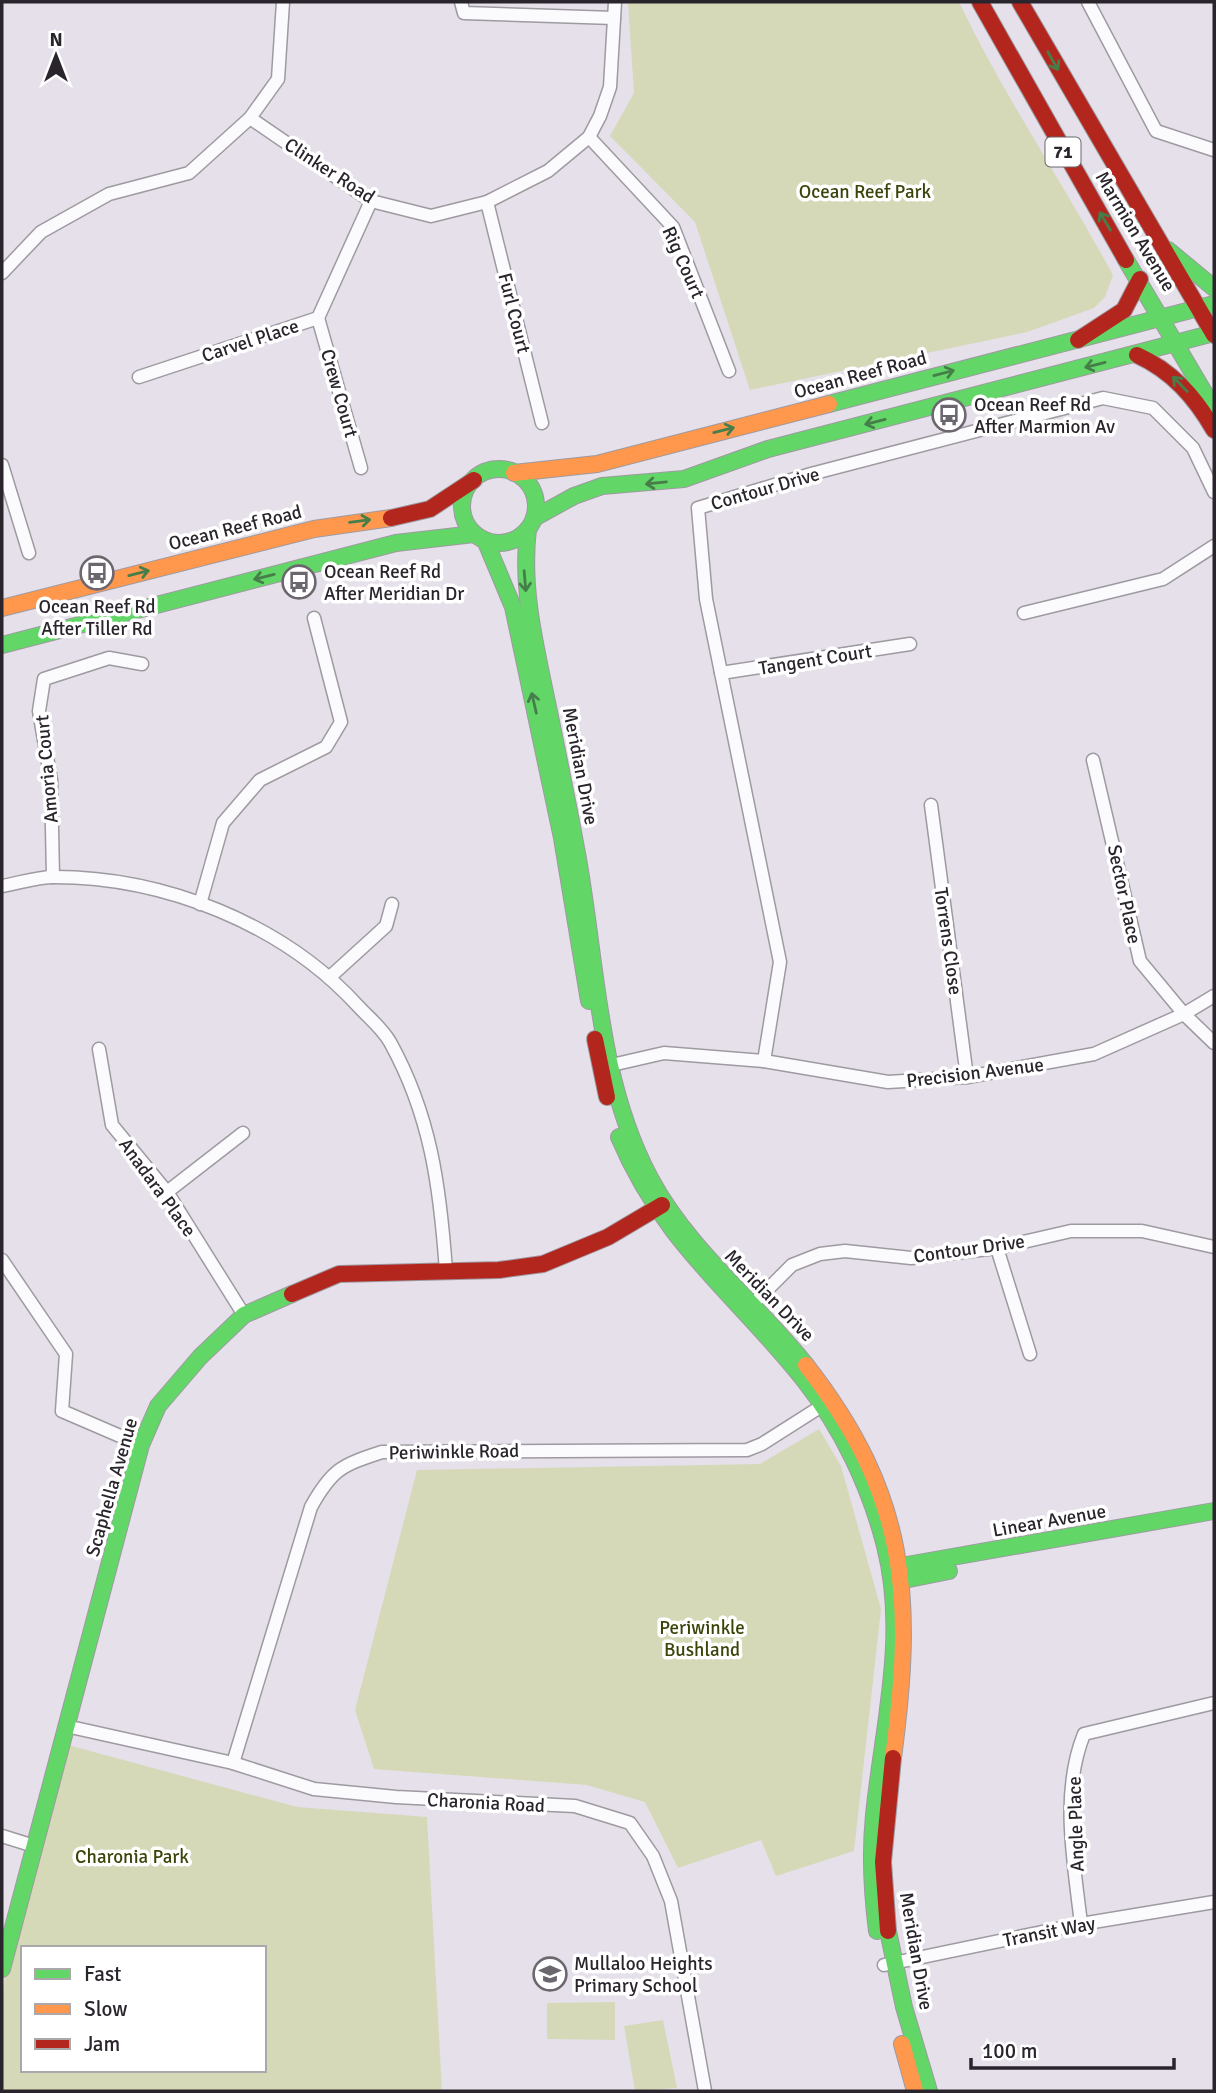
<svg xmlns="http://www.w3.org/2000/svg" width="1216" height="2093" font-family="Signika,sans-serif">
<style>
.green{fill:#d5d9b8;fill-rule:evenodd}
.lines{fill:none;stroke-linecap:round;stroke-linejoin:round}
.street-casing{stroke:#9e9aa1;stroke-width:15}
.fast-casing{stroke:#9e9aa1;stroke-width:18}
.slow-casing{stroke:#9e9aa1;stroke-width:18}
.jam-casing{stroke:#9e9aa1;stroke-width:18}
.street{stroke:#fbfafc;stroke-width:12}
.fast{stroke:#63d668;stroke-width:16}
.slow{stroke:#ff974d;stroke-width:16}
.jam{stroke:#b3261e;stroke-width:16}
.oneway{stroke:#467e4a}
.labels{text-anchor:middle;stroke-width:7;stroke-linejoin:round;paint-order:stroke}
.shield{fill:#fff;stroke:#6a666c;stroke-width:2}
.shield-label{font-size:18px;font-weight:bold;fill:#2a252d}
.street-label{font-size:19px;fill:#2a252d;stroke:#fff}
.park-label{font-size:19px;fill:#3c440a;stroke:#fff}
.poi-label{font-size:19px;fill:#2a252d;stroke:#fff;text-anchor:start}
</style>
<rect width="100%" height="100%" fill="#e6e0ea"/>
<g class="green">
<path d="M 628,2 L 959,2 C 1004,96 1063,183 1113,275 L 1105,297 L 1094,308 L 1027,332 L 750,390 L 695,222 L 610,136 L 634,93 Z"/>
<path d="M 819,1429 L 841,1466 L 881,1609 L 854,1851 L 776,1876 L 761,1840 L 678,1868 L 645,1802 L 587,1785 L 374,1769 L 355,1710 L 417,1470 L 760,1464 Z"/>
<path d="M 68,1745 L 297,1807 L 427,1817 L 442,2091 L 2,2091 L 2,1990 ZM 23,1948 L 264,1948 L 264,2070 L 23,2070 Z"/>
<path d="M 615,2002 L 615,2040 L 547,2039 L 547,2003 Z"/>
<path d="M 663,2020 L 677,2088 L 635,2091 L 624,2026 Z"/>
</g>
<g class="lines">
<defs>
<g id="street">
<path d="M 461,2 L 464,13 L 614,18"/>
<path d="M 1088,2 L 1156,131 L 1214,150"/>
<path d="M 250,118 L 371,201 L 431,216 L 487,202 L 548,171 L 589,137 L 600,116 L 610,87 L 615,2"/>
<path d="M 589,137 L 673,227 L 729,371"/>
<path d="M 487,202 L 542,423"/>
<path d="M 2,273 L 41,232 L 109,194 L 189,173 L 250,118 L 278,79 L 283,2"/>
<path d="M 318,318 L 361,468"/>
<path d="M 139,377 L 318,318 L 371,201"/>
<path d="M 2,465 L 29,553"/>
<path d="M 1024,613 L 1163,579 L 1214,546"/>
<path d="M 721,673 L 910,644"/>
<path d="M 1093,760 L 1140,961 L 1184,1014 L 1214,1043"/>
<path d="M 931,805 L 967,1077"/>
<path d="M 53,877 L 51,780 L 39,711 L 44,679 L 109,658 L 142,664"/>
<path d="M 2,886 C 19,883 37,877 54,877 C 165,877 283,924 358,1006 C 368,1017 382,1028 390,1042 C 431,1116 440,1187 446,1271"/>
<path d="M 200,904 L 223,823 L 260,780 L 326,747 L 341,722 L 314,618"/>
<path d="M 331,976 L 386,926 L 392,904"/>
<path d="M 99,1049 L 112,1125 L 167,1192 L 244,1315"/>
<path d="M 764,1061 L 780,962 L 706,599 L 698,508 L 811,474 L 1103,398 L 1153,408 L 1193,448 L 1214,492"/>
<path d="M 603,1067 L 664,1053 L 764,1061 L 888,1082 L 967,1077 L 1094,1054 L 1184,1014 L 1214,996"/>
<path d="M 167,1192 L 243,1133"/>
<path d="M 997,1248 L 1030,1354"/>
<path d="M 2,1260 L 66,1354 L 62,1411 L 141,1445"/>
<path d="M 749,1308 L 792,1265 L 820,1254 L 845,1251 L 911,1258 L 997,1248 L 1071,1231 L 1142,1231 L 1214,1247"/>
<path d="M 66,1726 L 233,1763 L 314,1789 L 396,1797 L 575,1806 L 630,1823 L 653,1856 L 671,1901 L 705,2091"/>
<path d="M 233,1763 L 311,1507 C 332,1469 342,1465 382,1452 L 747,1450 L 762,1444 L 828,1402"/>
<path d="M 2,1836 L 34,1846"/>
<path d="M 1081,1924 C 1074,1862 1060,1794 1084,1734 L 1214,1703"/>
<path d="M 884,1965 L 1081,1924 L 1214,1902"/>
</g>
<g id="fast">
<path d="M 1168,250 L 1214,288"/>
<path d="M 1126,260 L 1214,409"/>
<path d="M 829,404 L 1214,304"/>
<circle cx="499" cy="506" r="37"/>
<path d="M 534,518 L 574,496 L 602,486 L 684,479 L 768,449 L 1214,333"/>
<path d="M 528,529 C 521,589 535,644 547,702 C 557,751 567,799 576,848 C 597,958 596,1077 650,1178 C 689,1251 755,1301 806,1365"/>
<path d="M 485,540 L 513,607 L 562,838 L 589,1001"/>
<path d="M 2,645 L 396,543 L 474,534"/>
<path d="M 619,1137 C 664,1244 735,1293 804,1380 C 842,1428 870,1487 885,1546 C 908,1636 883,1725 874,1815 C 870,1854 872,1892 877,1931"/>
<path d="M 890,1568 L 1214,1511"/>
<path d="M 894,1582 L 949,1571"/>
<path d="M 888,1931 L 904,2007 L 929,2091"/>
<path d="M 2,1969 L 141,1445 L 158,1406 L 200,1357 L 244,1315 L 292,1294"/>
</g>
<g id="slow">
<path d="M 514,473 L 597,464 L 829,404"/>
<path d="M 2,608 L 314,529 L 391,518"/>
<path d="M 806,1365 C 909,1497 914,1599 893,1758"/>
<path d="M 902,2044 L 915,2091"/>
</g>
<g id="jam">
<path d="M 980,2 L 1126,260"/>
<path d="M 1020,2 L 1214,335"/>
<path d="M 1078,340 L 1124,310 L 1140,279"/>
<path d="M 1137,355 C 1172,371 1195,397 1214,430"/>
<path d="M 391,518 L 430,509 L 474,480"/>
<path d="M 595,1039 L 607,1097"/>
<path d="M 292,1294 L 339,1274 L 499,1270 L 543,1264 L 608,1237 L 662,1205"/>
<path d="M 888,1931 L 883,1862 L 893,1758"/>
</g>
</defs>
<use href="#street" class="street-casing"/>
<use href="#fast" class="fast-casing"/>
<use href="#slow" class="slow-casing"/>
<use href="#jam" class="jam-casing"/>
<use href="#street" class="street"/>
<use href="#fast" class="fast"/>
<use href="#slow" class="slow"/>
<use href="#jam" class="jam"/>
</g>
<defs><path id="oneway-shaft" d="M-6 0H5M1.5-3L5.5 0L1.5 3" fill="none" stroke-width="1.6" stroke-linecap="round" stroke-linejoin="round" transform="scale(1.75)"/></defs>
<g class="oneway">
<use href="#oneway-shaft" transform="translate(1053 61) rotate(61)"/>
<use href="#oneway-shaft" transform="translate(1105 221) rotate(-121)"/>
<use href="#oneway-shaft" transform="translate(1095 365) rotate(166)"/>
<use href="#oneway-shaft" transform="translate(944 373) rotate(-15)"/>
<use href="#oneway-shaft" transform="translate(1180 384) rotate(-134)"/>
<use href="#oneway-shaft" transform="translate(875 422) rotate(166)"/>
<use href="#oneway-shaft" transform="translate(724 430) rotate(-14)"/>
<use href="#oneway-shaft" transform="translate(656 483) rotate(174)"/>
<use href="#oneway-shaft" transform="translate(360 521) rotate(-7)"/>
<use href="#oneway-shaft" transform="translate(139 573) rotate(-14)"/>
<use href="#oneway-shaft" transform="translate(264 577) rotate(166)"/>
<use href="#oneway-shaft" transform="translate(525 581) rotate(85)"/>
<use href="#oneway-shaft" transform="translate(534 703) rotate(-103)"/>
</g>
<defs>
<symbol id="bus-ring" viewBox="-11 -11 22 22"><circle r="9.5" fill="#fff" stroke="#6c666f" stroke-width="1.5"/><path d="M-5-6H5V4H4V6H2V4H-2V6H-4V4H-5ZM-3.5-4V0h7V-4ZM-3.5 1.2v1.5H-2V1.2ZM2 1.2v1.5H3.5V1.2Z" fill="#6c666f"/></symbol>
<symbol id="school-ring" viewBox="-11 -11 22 22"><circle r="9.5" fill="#fff" stroke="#6c666f" stroke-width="1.5"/><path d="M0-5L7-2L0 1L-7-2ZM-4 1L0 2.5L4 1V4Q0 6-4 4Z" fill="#6c666f"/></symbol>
</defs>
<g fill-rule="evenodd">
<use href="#bus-ring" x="930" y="396" width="38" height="38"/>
<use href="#bus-ring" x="78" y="554" width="38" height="38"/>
<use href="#bus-ring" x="280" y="563" width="38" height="38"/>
<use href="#school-ring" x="531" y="1955" width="38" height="38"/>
</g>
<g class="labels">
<rect class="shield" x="1045.5" y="137.5" width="35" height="29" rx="5"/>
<g class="shield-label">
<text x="1063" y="158">71</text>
</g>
<g class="street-label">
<text transform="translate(330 170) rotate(33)" y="7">Clinker Road</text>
<text transform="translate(1136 231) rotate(59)" y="7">Marmion Avenue</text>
<text transform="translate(684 262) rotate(66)" y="7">Rig Court</text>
<text transform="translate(515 313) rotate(76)" y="7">Furl Court</text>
<text transform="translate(250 340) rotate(-18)" y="7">Carvel Place</text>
<text transform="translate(860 374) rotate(-15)" y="7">Ocean Reef Road</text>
<text transform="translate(340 393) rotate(74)" y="7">Crew Court</text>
<text transform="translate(765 488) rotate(-16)" y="7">Contour Drive</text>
<text transform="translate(235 527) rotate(-14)" y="7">Ocean Reef Road</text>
<text transform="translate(815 659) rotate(-9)" y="7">Tangent Court</text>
<text transform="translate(581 766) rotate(79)" y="7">Meridian Drive</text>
<text transform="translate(46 769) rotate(-95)" y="7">Amoria Court</text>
<text transform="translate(1125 894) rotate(78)" y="7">Sector Place</text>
<text transform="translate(949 941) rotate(82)" y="7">Torrens Close</text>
<text transform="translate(975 1072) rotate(-7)" y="7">Precision Avenue</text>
<text transform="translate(158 1187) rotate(54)" y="7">Anadara Place</text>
<text transform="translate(969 1248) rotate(-8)" y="7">Contour Drive</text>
<text transform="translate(770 1295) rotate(46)" y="7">Meridian Drive</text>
<text transform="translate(454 1451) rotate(-1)" y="7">Periwinkle Road</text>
<text transform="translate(111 1487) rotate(-74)" y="7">Scaphella Avenue</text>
<text transform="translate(1049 1520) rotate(-10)" y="7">Linear Avenue</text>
<text transform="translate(486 1802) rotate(3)" y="7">Charonia Road</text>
<text transform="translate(1075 1824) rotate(-92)" y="7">Angle Place</text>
<text transform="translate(1049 1931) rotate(-11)" y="7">Transit Way</text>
<text transform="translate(917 1951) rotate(80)" y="7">Meridian Drive</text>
</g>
<g class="park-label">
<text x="865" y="198">Ocean Reef Park</text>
<text x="702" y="1634">Periwinkle<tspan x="702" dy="22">Bushland</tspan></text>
<text x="132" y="1863">Charonia Park</text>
</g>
<g class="poi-label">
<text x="974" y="411">Ocean Reef Rd<tspan x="974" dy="22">After Marmion Av</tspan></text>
<text x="324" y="578">Ocean Reef Rd<tspan x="324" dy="22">After Meridian Dr</tspan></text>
<text x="97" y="613" text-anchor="middle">Ocean Reef Rd<tspan x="97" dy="22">After Tiller Rd</tspan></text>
<text x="574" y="1970">Mullaloo Heights<tspan x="574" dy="22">Primary School</tspan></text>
</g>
</g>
<rect width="1216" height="2093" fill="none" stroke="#2a252d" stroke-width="7"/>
<rect x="21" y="1946" width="245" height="126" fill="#ffffff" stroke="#aaa8ab" stroke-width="2"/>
<rect x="35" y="1969" width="35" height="10" fill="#63d668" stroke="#aaa8ab" stroke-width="2"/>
<text x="84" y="1981" font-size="21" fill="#2a252d">Fast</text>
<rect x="35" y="2004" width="35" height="10" fill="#ff974d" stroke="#aaa8ab" stroke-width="2"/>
<text x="84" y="2016" font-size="21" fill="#2a252d">Slow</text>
<rect x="35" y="2039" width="35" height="10" fill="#b3261e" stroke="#aaa8ab" stroke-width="2"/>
<text x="84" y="2051" font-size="21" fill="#2a252d">Jam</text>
<g transform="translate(56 56)" stroke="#ffffff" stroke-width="5" paint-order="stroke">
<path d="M0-5L12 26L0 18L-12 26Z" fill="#2a252d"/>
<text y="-10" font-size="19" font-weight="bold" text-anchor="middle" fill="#2a252d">N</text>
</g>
<path d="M971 2058v10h203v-10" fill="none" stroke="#2a252d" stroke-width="3.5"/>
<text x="982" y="2058" font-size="21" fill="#2a252d" stroke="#ffffff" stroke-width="5" paint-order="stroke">100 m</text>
</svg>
